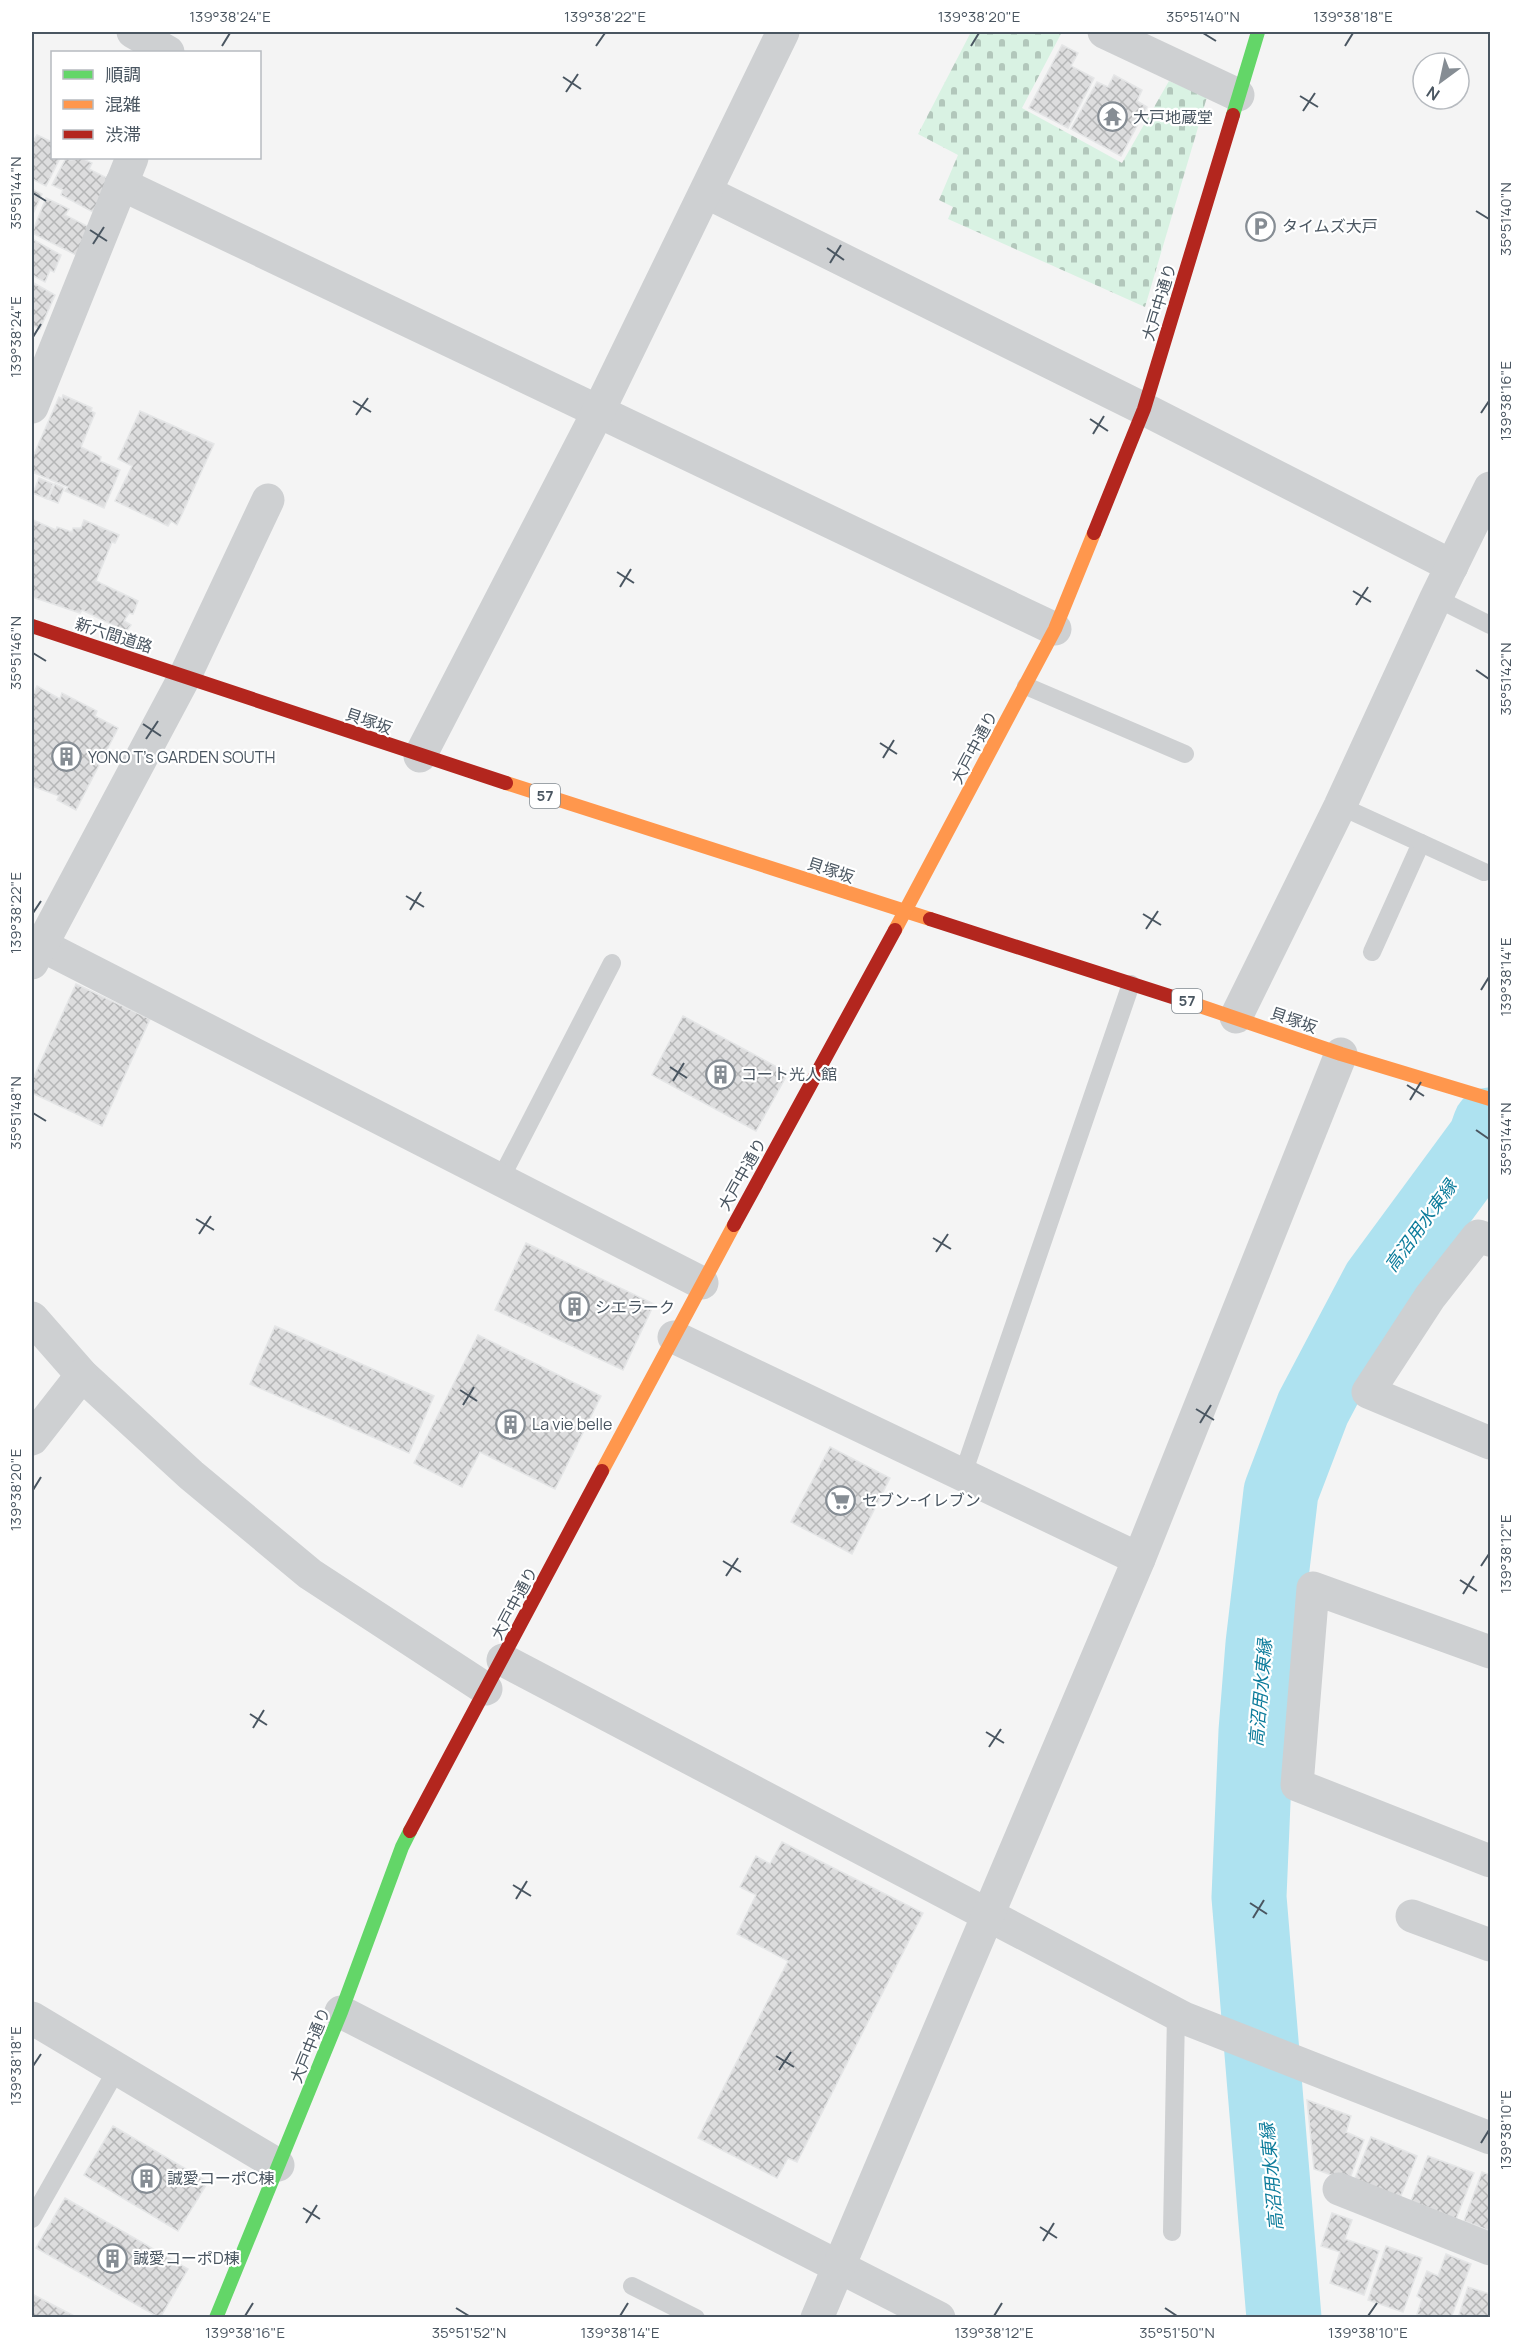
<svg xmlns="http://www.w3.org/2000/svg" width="1522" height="2349" font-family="Manrope,'Noto Sans JP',sans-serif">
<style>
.cemetery{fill:url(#cemetery-stones)}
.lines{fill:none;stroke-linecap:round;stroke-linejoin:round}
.river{stroke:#aee2f0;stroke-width:75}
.building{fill:url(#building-cross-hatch);stroke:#e5e6e7;stroke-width:1.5}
.lane{stroke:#ced0d2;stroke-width:18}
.street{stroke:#ced0d2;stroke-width:33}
.fast{stroke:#63d668;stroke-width:14}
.slow{stroke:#ff974d;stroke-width:14}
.jam{stroke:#b3261e;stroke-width:14}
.ticks{fill:none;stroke:#4a5661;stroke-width:2}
.labels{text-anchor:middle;stroke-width:4.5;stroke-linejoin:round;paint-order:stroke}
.shield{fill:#fff;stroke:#808990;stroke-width:1.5}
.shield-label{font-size:15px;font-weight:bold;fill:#4a5661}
.poi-label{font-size:16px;fill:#4a5661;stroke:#fff;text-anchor:start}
.street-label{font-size:16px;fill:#4a5661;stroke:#fff}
.water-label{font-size:18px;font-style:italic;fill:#0c7c9b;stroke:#fff}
.neatline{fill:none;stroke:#4a5661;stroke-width:2}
.ticks-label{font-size:15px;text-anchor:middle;fill:#4a5661}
</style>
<defs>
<pattern id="cemetery-stones" width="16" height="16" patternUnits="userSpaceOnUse" patternTransform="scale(1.5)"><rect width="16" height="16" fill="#d9f2e3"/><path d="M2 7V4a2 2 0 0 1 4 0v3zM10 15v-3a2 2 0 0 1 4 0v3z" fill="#b2c7bb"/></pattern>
<pattern id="building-cross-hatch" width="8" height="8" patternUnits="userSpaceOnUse" patternTransform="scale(1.5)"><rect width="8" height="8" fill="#ddddde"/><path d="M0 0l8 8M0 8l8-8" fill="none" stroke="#b5b6b7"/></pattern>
</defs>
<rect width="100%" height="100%" fill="#f4f4f4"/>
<path class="cemetery" d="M 971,32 L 1062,32 L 1022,108 L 1122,163 L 1169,81 L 1207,97 L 1145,307 L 948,219 L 953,207 L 939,200 L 958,155 L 918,134 Z"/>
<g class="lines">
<path class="river" d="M 1284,2318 L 1249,1897 L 1256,1731 L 1263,1644 L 1281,1492 L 1313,1408 L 1379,1283 L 1485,1139 L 1490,1125"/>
</g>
<g class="building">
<path d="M 1062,45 L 1078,53 L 1071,66 L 1094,78 L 1068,128 L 1029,108 Z"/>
<path d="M 1114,75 L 1142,90 L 1137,101 L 1147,107 L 1121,156 L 1071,129 L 1097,82 L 1108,87 Z"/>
<path d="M 37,135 L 52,142 L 52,158 L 60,158 L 46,186 L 32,179 L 32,143 Z"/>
<path d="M 66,158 L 71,160 L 82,158 L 92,163 L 89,169 L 109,179 L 93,212 L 61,195 L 63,190 L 52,185 Z"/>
<path d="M 32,189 L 42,194 L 32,216 Z"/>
<path d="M 46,198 L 69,209 L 65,215 L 91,228 L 78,256 L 32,233 Z"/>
<path d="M 32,239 L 61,255 L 54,272 L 50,270 L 45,282 L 32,275 Z"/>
<path d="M 32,282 L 55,295 L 40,329 L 32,325 Z"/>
<path d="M 63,395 L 92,408 L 91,411 L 95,413 L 81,447 L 101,457 L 100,461 L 120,470 L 104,508 L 65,491 L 68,487 L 32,472 L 32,459 L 59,397 L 62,399 Z"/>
<path d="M 140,411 L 214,444 L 177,525 L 171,521 L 168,526 L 115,501 L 132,466 L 118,459 Z"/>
<path d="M 39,478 L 53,484 L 47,499 L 33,493 Z"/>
<path d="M 55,484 L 64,488 L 58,503 L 48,499 Z"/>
<path d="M 33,520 L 56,530 L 57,527 L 72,532 L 73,528 L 81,528 L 84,520 L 119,535 L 115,543 L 112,542 L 96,581 L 138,601 L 133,614 L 129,613 L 124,621 L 131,625 L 128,629 L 125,631 L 82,610 L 80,613 L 32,597 Z"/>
<path d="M 37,686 L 60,699 L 62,693 L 97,711 L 95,716 L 118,728 L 76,810 L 57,800 L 59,796 L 32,786 L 32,697 Z"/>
<path d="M 76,984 L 150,1019 L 102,1126 L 32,1093 L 32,1081 Z"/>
<path d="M 683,1016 L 788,1073 L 756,1131 L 652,1075 Z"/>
<path d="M 526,1243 L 654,1304 L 623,1370 L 495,1310 Z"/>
<path d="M 275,1326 L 434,1396 L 409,1453 L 250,1384 Z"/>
<path d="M 478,1335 L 601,1396 L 555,1489 L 480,1452 L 462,1487 L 414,1463 Z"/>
<path d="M 830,1447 L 890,1478 L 852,1554 L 791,1522 Z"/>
<path d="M 782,1842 L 923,1913 L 797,2162 L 788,2158 L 777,2178 L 698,2138 L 788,1961 L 737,1934 L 756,1895 L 740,1887 L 756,1856 L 770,1864 Z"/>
<path d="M 1307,2100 L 1351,2116 L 1346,2132 L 1364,2140 L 1349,2181 L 1314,2169 Z"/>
<path d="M 113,2126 L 208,2182 L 178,2231 L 84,2175 Z"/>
<path d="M 1371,2137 L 1417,2156 L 1400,2198 L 1354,2181 Z"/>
<path d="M 1428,2156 L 1474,2173 L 1456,2219 L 1411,2201 Z"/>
<path d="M 1482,2172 L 1490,2175 L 1490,2231 L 1464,2221 Z"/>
<path d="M 65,2198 L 188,2269 L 160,2318 L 36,2248 Z"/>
<path d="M 1332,2213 L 1352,2220 L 1345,2239 L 1379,2251 L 1364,2295 L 1330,2283 L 1340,2252 L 1321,2246 Z"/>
<path d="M 1386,2246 L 1422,2258 L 1403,2312 L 1368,2300 Z"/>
<path d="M 1446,2254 L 1471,2264 L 1451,2318 L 1425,2318 L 1417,2314 L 1422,2299 L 1417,2296 L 1427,2271 L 1438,2276 Z"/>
<path d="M 1468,2287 L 1490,2294 L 1490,2318 L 1458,2318 Z"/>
<path d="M 32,2294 L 78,2318 L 32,2318 Z"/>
</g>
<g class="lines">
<g class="lane">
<path d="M 1436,598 L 1490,625"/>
<path d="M 1026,686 L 1185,754"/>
<path d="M 1340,806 L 1421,843 L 1372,952"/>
<path d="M 1421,843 L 1484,872"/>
<path d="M 500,1180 L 612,963"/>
<path d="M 963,1474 L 1131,984"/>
<path d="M 32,2219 L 117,2069"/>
<path d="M 1172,2232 L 1176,2013"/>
<path d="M 632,2286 L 696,2318"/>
</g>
<g class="street">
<path d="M 133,32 L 168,52"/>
<path d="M 1104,32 L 1238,95"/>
<path d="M 121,184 L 1055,629"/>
<path d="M 706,192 L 1144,409 L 1452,566"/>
<path d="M 32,407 L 132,158"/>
<path d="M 420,756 L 599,410 L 783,32"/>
<path d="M 41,945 L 702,1283"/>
<path d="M 32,963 L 185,676 L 268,500"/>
<path d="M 1236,1017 L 1340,806 L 1436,598 L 1490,488"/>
<path d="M 1490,1240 L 1478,1236 L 1430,1297 L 1368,1392 L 1490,1443"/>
<path d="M 32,1318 L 82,1375 L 191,1475 L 310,1574 L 486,1689"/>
<path d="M 674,1337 L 1139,1559"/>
<path d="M 32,1439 L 82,1375"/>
<path d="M 1490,1652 L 1313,1588 L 1297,1785 L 1490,1861"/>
<path d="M 503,1660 L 1184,2018 L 1490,2138"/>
<path d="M 1412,1916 L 1490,1945"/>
<path d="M 341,2012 L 939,2318"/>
<path d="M 32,2018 L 278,2165"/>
<path d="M 1339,2189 L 1490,2249"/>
<path d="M 817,2318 L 1139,1559 L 1341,1054"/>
</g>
<g class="fast">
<path d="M 1233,115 L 1258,32"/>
<path d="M 216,2318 L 341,2012 L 402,1847 L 410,1831"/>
</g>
<g class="slow">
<path d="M 506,783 L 930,919"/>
<path d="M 895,930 L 1055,629 L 1094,533"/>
<path d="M 1188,1002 L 1341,1054 L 1490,1099"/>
<path d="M 602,1471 L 734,1225"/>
</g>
<g class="jam">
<path d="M 1094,533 L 1144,409 L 1233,115"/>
<path d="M 32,626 L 506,783"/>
<path d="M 930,919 L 1188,1002"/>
<path d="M 734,1225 L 895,930"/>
<path d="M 410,1831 L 602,1471"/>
</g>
</g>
<path class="ticks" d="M 1203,33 L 1216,41M 222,46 L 230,33M 596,46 L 605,33M 971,46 L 979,33M 1345,46 L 1353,33M 563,77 L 581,89M 566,92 L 578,74M 1300,96 L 1318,107M 1303,111 L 1315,93M 33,193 L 46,201M 1476,211 L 1489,219M 90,230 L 107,241M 93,244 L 104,227M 827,248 L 844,260M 830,263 L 841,245M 33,337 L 41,324M 353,401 L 371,412M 1481,413 L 1489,401M 356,415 L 368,398M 1090,419 L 1108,431M 1093,434 L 1104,416M 617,572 L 634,583M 620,587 L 631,569M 1353,591 L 1371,602M 1356,605 L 1368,587M 33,653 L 46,661M 1476,670 L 1489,679M 143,724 L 161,736M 146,739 L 158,721M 880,743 L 897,754M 883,758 L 894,740M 406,896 L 424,907M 410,910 L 421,892M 33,913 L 41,901M 1143,914 L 1161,925M 1146,929 L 1158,911M 1481,990 L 1489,977M 670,1067 L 687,1078M 673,1081 L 684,1063M 1407,1085 L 1424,1096M 1410,1100 L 1421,1082M 33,1113 L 46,1121M 1476,1130 L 1489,1139M 196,1219 L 214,1230M 199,1234 L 211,1216M 933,1238 L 951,1249M 936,1252 L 948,1234M 460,1390 L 477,1401M 463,1405 L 474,1387M 1196,1409 L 1214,1420M 1200,1423 L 1211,1405M 33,1490 L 41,1477M 723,1561 L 741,1572M 1481,1566 L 1489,1554M 726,1576 L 738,1558M 1460,1580 L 1477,1591M 1463,1594 L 1474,1576M 250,1714 L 267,1725M 253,1728 L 264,1710M 986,1732 L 1004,1743M 989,1747 L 1001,1729M 513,1885 L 531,1896M 516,1899 L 527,1881M 1250,1903 L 1267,1914M 1253,1918 L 1264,1900M 776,2056 L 794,2067M 33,2066 L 41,2054M 779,2070 L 791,2052M 1481,2143 L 1489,2130M 303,2208 L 320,2219M 306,2223 L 317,2205M 1040,2227 L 1057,2238M 1043,2241 L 1054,2223M 456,2308 L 469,2316M 1165,2308 L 1177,2316M 245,2316 L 253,2303M 620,2316 L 628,2303M 994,2316 L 1002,2303M 1368,2316 L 1377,2303"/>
<defs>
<symbol id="temple-ring" viewBox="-11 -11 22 22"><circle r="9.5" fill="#fff" stroke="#868d94" stroke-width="1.5"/><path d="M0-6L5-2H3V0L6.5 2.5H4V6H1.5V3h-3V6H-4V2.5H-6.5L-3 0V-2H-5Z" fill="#868d94"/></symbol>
<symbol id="parking-ring" viewBox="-11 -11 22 22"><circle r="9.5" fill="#fff" stroke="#868d94" stroke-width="1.5"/><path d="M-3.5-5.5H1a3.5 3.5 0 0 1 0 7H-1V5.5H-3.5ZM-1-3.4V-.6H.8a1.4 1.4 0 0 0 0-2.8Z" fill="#868d94"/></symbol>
<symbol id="building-ring" viewBox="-11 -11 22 22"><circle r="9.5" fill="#fff" stroke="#868d94" stroke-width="1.5"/><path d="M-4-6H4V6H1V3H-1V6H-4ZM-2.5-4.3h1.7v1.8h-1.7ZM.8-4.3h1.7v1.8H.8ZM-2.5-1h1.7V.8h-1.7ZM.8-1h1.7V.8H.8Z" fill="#868d94"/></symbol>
<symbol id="supermarket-ring" viewBox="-11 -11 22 22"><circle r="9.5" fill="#fff" stroke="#868d94" stroke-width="1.5"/><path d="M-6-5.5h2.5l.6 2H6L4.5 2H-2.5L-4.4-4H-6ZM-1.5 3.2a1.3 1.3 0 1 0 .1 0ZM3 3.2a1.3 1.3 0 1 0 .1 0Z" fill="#868d94"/></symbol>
</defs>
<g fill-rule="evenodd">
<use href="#temple-ring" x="1096" y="100" width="33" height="33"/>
<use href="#parking-ring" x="1244" y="210" width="33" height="33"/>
<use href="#building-ring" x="50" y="740" width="33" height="33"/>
<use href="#building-ring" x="704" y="1058" width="33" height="33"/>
<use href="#building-ring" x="558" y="1290" width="33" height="33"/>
<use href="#building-ring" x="494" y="1408" width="33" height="33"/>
<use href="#supermarket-ring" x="824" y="1484" width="33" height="33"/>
<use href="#building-ring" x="130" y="2162" width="33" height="33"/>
<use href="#building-ring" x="96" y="2242" width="33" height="33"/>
</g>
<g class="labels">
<g class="shield">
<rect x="530" y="784" width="30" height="24" rx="4.5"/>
<rect x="1172" y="989" width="30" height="24" rx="4.5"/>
</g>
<g class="shield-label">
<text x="545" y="801">57</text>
<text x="1187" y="1006">57</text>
</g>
<g class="poi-label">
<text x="1133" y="123">大戸地蔵堂</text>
<text x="1282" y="232">タイムズ大戸</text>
<text x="88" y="763">YONO T's GARDEN SOUTH</text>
<text x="741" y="1080">コート光人館</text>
<text x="595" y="1313">シエラーク</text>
<text x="532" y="1430">La vie belle</text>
<text x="862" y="1506">セブン-イレブン</text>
<text x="167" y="2184">誠愛コーポC棟</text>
<text x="133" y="2264">誠愛コーポD棟</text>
</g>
<g class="street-label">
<text transform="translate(1159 302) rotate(-73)" y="6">大戸中通り</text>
<text transform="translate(114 635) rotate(18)" y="6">新六間道路</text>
<text transform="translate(369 721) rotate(19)" y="6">貝塚坂</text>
<text transform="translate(974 747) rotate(-62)" y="6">大戸中通り</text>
<text transform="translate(831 870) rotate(18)" y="6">貝塚坂</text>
<text transform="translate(1294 1020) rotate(19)" y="6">貝塚坂</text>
<text transform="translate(742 1174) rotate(-61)" y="6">大戸中通り</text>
<text transform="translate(514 1603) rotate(-62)" y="6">大戸中通り</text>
<text transform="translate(310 2045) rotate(-68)" y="6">大戸中通り</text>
</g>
<g class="water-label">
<text transform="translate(1421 1226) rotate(-54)" y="6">高沼用水東縁</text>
<text transform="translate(1261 1693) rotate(-85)" y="6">高沼用水東縁</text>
<text transform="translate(1272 2177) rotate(-95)" y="6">高沼用水東縁</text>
</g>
</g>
<rect width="1522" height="2349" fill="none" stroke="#ffffff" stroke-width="66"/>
<rect x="51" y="51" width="210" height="108" fill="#ffffff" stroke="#b7bbc0" stroke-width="1.5"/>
<rect x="63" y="70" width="30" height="9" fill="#63d668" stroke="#b7bbc0" stroke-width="1.5"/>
<text x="105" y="81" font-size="18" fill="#4a5661">順調</text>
<rect x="63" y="100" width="30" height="9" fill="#ff974d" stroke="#b7bbc0" stroke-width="1.5"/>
<text x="105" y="111" font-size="18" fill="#4a5661">混雑</text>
<rect x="63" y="130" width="30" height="9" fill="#b3261e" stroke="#b7bbc0" stroke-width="1.5"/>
<text x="105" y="141" font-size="18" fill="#4a5661">渋滞</text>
<g transform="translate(1441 81) rotate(213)"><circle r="28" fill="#ffffff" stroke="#b7bbc0" stroke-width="1.5"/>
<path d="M0-4.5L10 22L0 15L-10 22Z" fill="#868d94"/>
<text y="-9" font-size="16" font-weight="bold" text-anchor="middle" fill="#4a5661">N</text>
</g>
<rect x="33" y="33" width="1456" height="2283" class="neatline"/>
<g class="ticks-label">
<text x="230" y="22">139°38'24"E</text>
<text x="605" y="22">139°38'22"E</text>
<text x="979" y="22">139°38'20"E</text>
<text x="1203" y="22">35°51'40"N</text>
<text x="1353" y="22">139°38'18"E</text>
<text transform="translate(16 193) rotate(-90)" y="5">35°51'44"N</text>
<text transform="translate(1506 219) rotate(-90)" y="5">35°51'40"N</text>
<text transform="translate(16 337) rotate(-90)" y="5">139°38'24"E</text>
<text transform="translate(1506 401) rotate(-90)" y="5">139°38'16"E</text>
<text transform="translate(16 653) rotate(-90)" y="5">35°51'46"N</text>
<text transform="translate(1506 679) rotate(-90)" y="5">35°51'42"N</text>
<text transform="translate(16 913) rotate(-90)" y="5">139°38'22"E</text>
<text transform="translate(1506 977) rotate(-90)" y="5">139°38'14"E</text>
<text transform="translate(16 1113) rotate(-90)" y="5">35°51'48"N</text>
<text transform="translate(1506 1139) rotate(-90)" y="5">35°51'44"N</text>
<text transform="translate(16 1490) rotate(-90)" y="5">139°38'20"E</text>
<text transform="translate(1506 1554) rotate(-90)" y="5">139°38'12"E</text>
<text transform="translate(16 2066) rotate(-90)" y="5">139°38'18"E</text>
<text transform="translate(1506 2130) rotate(-90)" y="5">139°38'10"E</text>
<text x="245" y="2338">139°38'16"E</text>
<text x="469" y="2338">35°51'52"N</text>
<text x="620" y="2338">139°38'14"E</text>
<text x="994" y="2338">139°38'12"E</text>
<text x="1177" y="2338">35°51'50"N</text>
<text x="1368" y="2338">139°38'10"E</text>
</g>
</svg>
